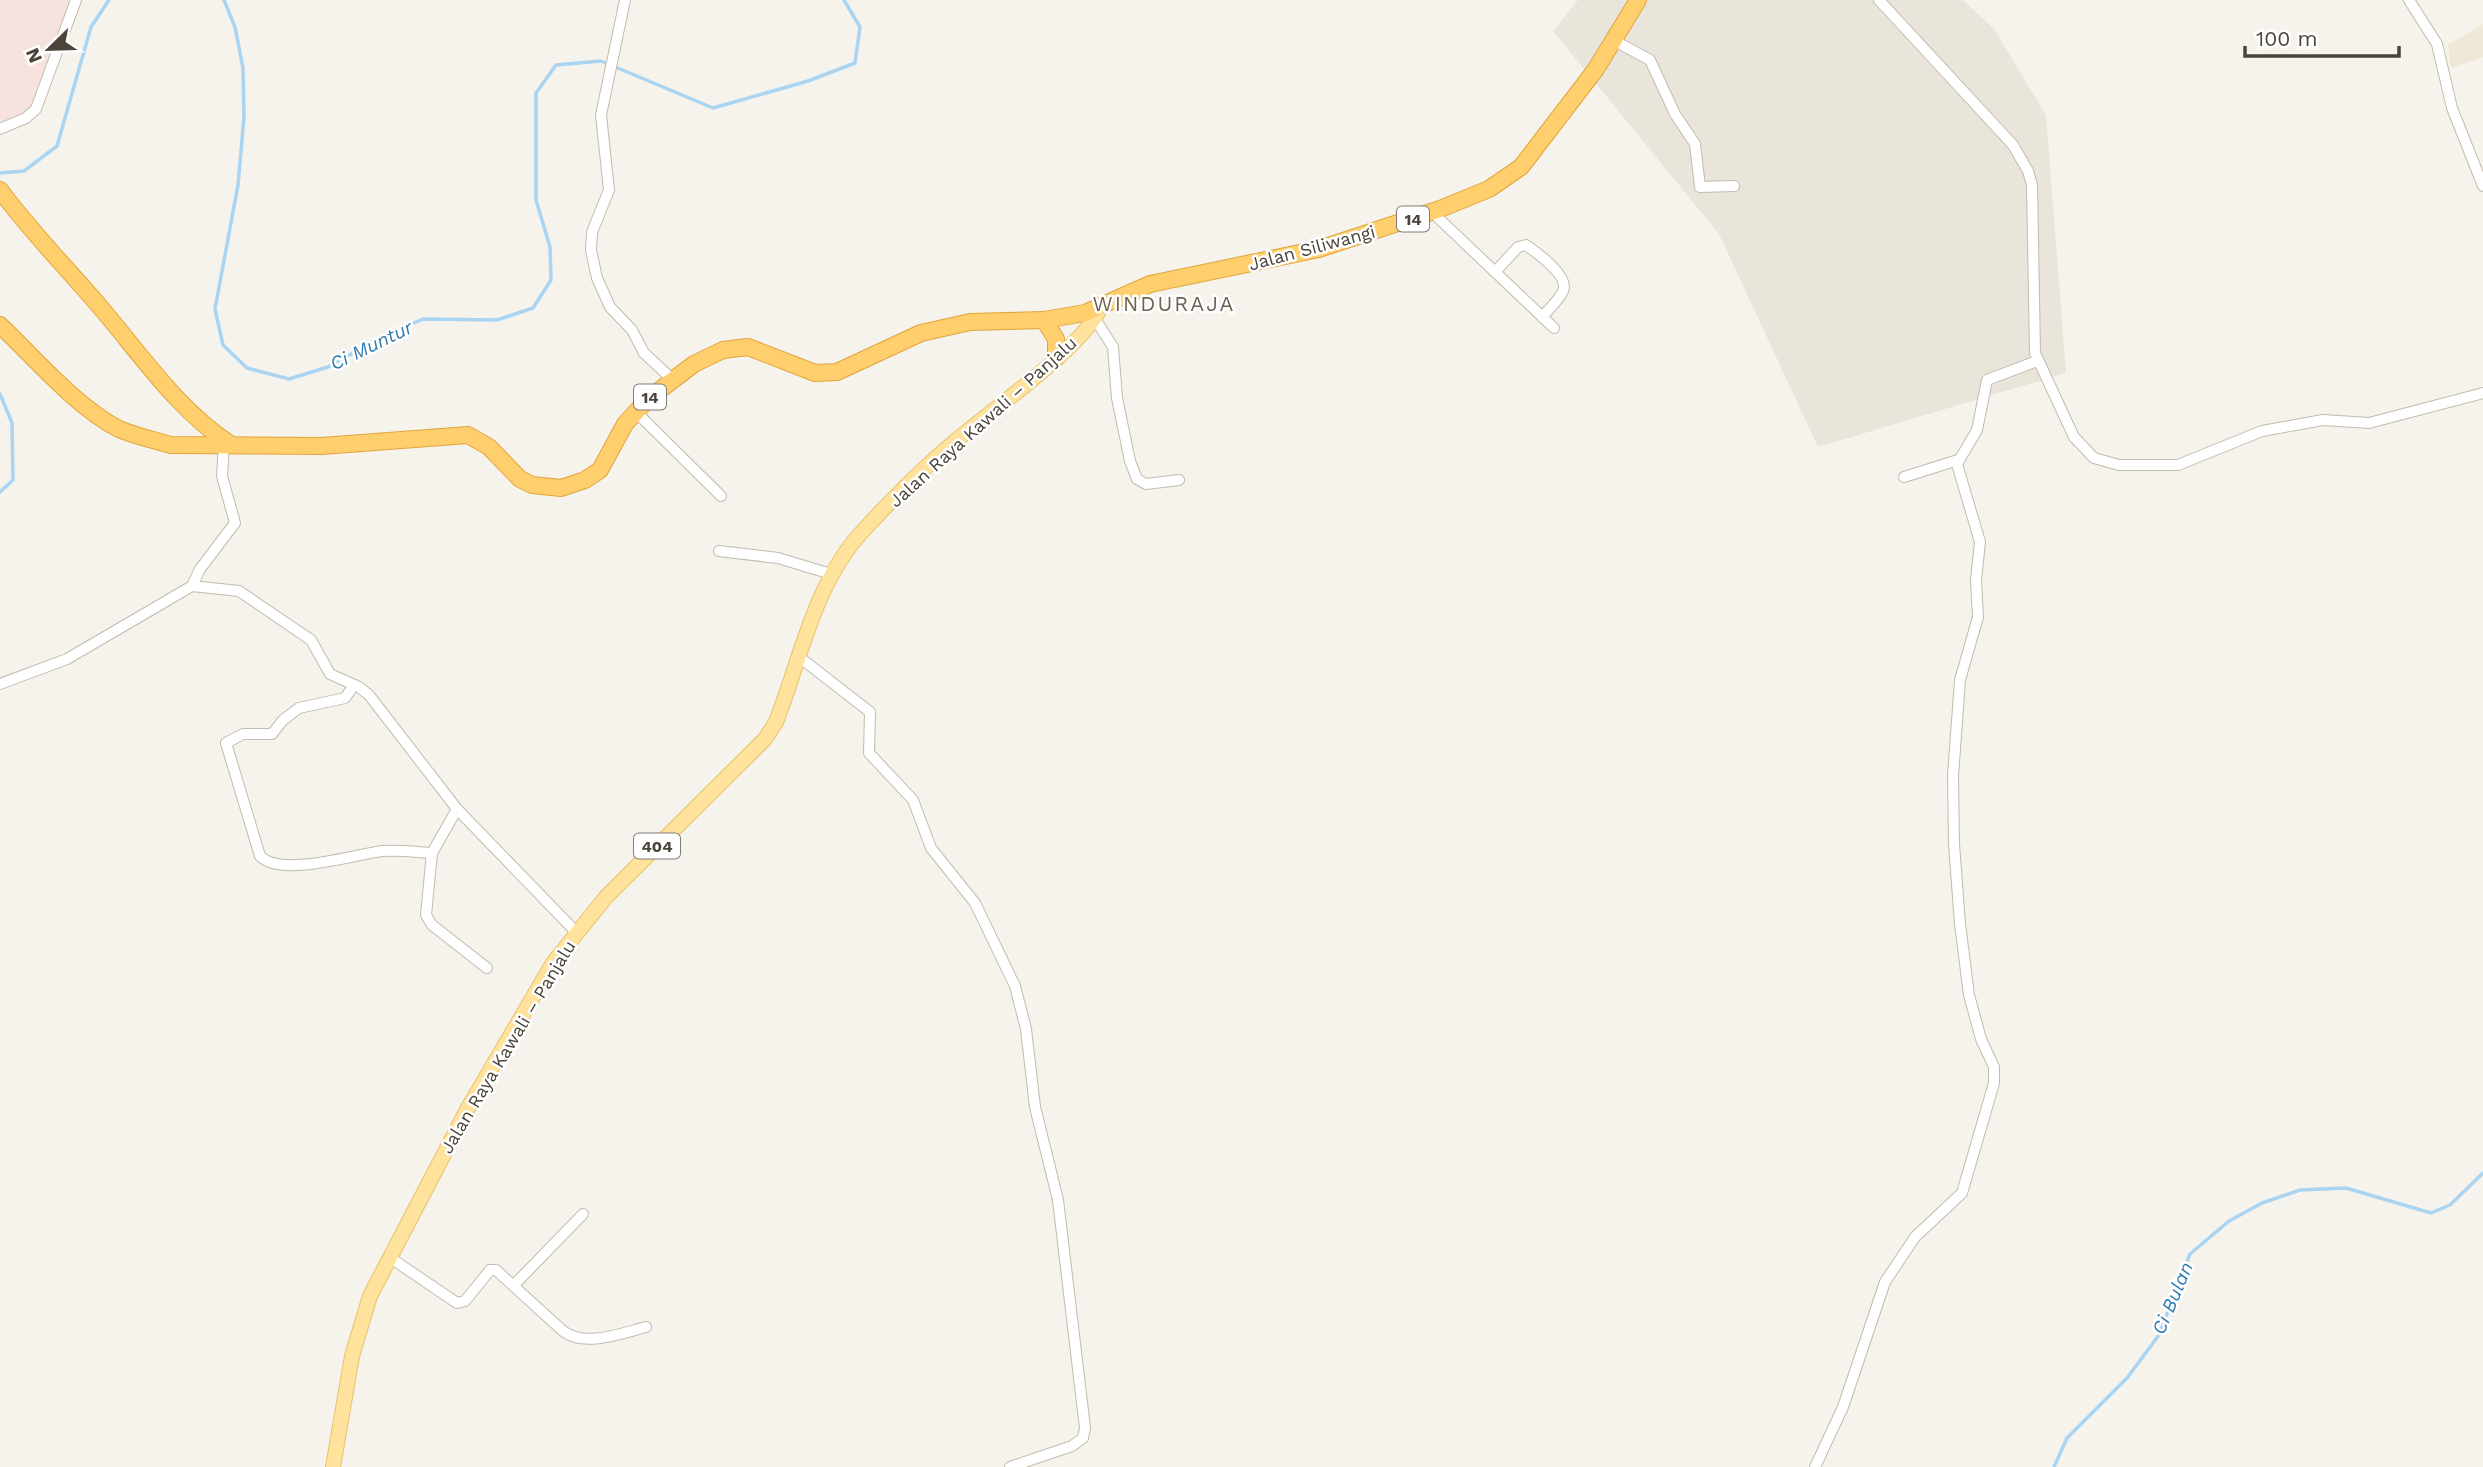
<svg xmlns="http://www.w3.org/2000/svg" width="2483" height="1467" font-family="'Work Sans',sans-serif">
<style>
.residential{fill:#eae5da}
.education{fill:#efe8d6}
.medical{fill:#f6e3e0}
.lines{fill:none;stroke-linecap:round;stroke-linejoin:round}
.stream{stroke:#a9d4f2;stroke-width:3.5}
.minor-casing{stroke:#c2bbae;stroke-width:12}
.major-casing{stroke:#e6c16a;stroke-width:16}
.highway-casing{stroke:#e0a43c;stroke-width:18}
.minor{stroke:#fff;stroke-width:10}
.major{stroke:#ffe39c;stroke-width:14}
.highway{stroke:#ffcf6e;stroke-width:16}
.labels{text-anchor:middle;stroke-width:5;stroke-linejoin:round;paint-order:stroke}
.shield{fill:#fff;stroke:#817c74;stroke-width:2}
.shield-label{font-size:16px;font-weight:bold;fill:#4b4439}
.street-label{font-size:18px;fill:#4b4439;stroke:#fff}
.water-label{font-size:19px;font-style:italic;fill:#2e7ab2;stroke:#fff}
.quarter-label{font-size:21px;letter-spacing:2px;fill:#6e6250;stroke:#fff}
</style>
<rect width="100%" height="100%" fill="#f6f3ec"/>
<path class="residential" d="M 1578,0 L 1963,0 L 1994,29 L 2046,115 L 2066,373 L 1818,447 L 1719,234 L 1553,31 Z"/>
<path class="education" d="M 2483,24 L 2483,57 L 2451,68 L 2448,45 Z"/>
<path class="medical" d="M 0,0 L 71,0 L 34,103 L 22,115 L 0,125 Z"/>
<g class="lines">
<g class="stream">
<path d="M 224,0 L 235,27 L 243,68 L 244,117 L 238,185 L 215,309 L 223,345 L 247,368 L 289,379 L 328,367 L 383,336 L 423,319 L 497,320 L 533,308 L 551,280 L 550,247 L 536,200 L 536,93 L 556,65 L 601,61 L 713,108 L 808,81 L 855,63 L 860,27 L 844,0"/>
<path d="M 0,173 L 24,171 L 57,146 L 91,27 L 109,0"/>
<path d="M 0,394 L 12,423 L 13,480 L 0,492"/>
<path d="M 2054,1467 L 2067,1438 L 2127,1378 L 2159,1335 L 2190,1254 L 2229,1221 L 2262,1203 L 2300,1190 L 2346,1188 L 2431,1213 L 2450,1205 L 2483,1173"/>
</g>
<defs>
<g id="minor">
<path d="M 625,0 L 601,115 L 609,190 L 592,232 L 591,250 L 597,278 L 610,307 L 632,330 L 644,353 L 672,379"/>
<path d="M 1879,0 L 2013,145 L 2028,171 L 2032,185 L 2035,353 L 2074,437 L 2094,458 L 2119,465 L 2178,465 L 2262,431 L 2323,420 L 2369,423 L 2483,393"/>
<path d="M 2409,0 L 2437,44 L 2452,108 L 2483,186"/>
<path d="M 1615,41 L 1650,60 L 1675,114 L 1695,144 L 1700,187 L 1734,186"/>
<path d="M 0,129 L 26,118 L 36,109 L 76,0"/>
<path d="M 1432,212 L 1554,328"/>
<path d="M 1495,272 L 1518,247 L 1526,245 C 1537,253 1570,276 1563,291 C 1559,300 1549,309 1542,317"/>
<path d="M 1095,319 L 1113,347 L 1117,398 L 1130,461 L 1137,479 L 1146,484 L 1179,480"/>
<path d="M 635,411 L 721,496"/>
<path d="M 224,444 L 222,476 L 235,523 L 200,569 L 192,586 L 239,591 L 311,640 L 330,674 L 359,687 L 369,695 L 457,809 L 576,932"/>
<path d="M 1904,477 L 1958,460"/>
<path d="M 719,551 L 778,558 L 831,574"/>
<path d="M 798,656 L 870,712 L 869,753 L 913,800 L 931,848 L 975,903 L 1015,986 L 1026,1029 L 1035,1107 L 1058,1200 L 1085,1428 L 1083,1438 L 1072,1446 L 1010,1467"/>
<path d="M 0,684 L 67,659 L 192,586"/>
<path d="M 354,685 L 345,698 L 299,708 L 283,720 L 272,734 L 243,734 L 226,743 L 260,856 C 281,878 355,854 383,851 C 399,850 416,852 432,853"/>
<path d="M 457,809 L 432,853 L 426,915 L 432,925 L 487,968"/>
<path d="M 389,1257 L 457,1303 L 465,1301 L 490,1270 L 496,1270 L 563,1331 C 585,1348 622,1333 646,1327"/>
<path d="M 515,1284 L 583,1214"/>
<path d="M 1815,1467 L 1843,1407 L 1885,1282 L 1915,1237 L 1962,1193 L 1994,1083 L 1994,1067 L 1981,1039 L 1969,995 L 1960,924 L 1954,844 L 1953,776 L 1960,680 L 1978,617 L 1976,580 L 1980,542 L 1957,464 L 1977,430 L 1987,380 L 2037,361"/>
</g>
<path id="major" d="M 333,1467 L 352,1356 L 370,1296 L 468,1108 L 553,963 L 606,897 L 765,739 L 776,722 C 801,658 814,585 861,533 C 894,497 931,460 969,430 C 1000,404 1089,341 1101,306"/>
<g id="highway">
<path d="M 0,190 C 31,232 67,268 101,308 C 141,355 178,410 230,444"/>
<path d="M 1044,320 L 1056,339 L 1056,358"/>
<path d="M 0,325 C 34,357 77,408 119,429 C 135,436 154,440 171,445 L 322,446 L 468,435 L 489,447 L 520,479 L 532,485 L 561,488 L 585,480 L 600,470 L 625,424 L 648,399 L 694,364 L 723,350 L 748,347 L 815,373 L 837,372 L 921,333 L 970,322 L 1044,320 L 1085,313 L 1150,284 L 1319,249 L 1440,209 L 1489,189 L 1521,167 L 1596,69 L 1638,0"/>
</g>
</defs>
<use href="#minor" class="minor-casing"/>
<use href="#major" class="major-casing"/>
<use href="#highway" class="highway-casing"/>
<use href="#minor" class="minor"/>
<use href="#major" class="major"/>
<use href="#highway" class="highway"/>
</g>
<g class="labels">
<g class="shield">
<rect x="1397" y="206.5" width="32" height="25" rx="5"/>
<rect x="634" y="384.5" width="32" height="25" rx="5"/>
<rect x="634" y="833.5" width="46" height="25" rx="5"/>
</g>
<g class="shield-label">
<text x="1413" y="225">14</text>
<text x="650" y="403">14</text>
<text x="657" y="852">404</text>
</g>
<g class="street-label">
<text transform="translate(1312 248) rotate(-15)" y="6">Jalan Siliwangi</text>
<text transform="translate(983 422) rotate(-42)" y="6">Jalan Raya Kawali – Panjalu</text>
<text transform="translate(508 1047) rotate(-59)" y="6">Jalan Raya Kawali – Panjalu</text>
</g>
<g class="water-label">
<text transform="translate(371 345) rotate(-26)" y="7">Ci Muntur</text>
<text transform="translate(2172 1298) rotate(-67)" y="7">Ci Bulan</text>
</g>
<g class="quarter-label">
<text x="1164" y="311">WINDURAJA</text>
</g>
</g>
<g transform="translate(49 49) rotate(247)" stroke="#ffffff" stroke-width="5" paint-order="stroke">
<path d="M0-5L12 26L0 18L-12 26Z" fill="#4b4439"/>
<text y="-10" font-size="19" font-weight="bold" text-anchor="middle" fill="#4b4439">N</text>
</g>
<path d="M2245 46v10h154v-10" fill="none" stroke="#4b4439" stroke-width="3.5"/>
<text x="2256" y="46" font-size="21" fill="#4b4439" stroke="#ffffff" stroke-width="5" paint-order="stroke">100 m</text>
</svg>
